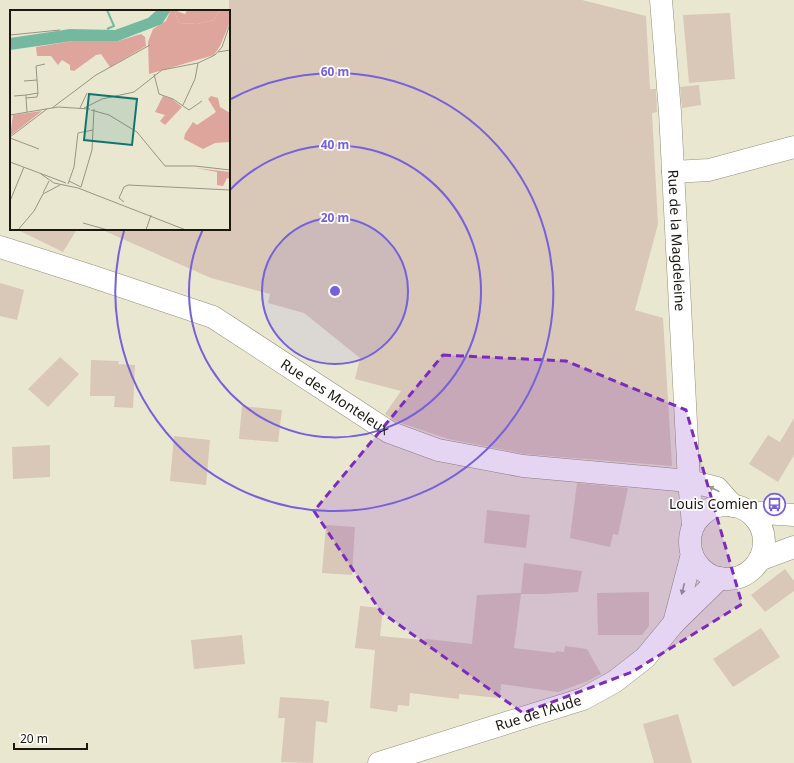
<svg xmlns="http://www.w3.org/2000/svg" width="794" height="763" font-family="'Noto Sans',sans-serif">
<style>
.building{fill:#d9c7b7}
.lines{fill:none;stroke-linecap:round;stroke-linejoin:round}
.minor-casing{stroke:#928f7b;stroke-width:23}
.minor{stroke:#fff;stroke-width:22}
.oneway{fill:#989793}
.marked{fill:#7b2cbf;fill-opacity:0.2;stroke:#7b2cbf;stroke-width:3;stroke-dasharray:8 5;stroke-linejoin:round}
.ring{fill:none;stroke:#7660db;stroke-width:2}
.labels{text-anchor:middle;stroke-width:3.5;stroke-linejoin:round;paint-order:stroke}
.street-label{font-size:14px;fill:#1a1810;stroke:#fff}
.poi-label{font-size:14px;fill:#1a1810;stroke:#fff;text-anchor:end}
.inset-river{fill:none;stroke:#74b89f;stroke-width:2}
.inset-road{fill:none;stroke:#979484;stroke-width:1}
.view{fill:#0f766e;fill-opacity:0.15;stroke:#0f766e;stroke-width:2}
.inset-edge{fill:none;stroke:#1a1810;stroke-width:2}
.centre{fill:#7660db;stroke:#fff;stroke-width:2}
.ring-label{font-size:12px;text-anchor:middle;font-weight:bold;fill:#7660db;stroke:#fff;stroke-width:3.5;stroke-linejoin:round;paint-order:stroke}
</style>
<rect width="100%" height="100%" fill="#eae7d1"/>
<g class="building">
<path d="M 229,0 L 582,0 L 646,16 L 650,89 L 656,89 L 657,112 L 652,113 L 658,224 L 635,310 L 663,318 L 672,466 L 525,454 L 448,439 L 395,421 L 385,414 L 401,391 L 355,379 L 360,358 L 304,313 L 268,303 L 270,294 L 211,278 L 100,229 L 229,229 Z"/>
<path d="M 730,13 L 735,79 L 689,83 L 683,15 Z"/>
<path d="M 699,85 L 701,105 L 682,108 L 680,87 Z"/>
<path d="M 16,229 L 77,229 L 63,252 Z"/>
<path d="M 0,283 L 24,290 L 17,320 L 0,316 Z"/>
<path d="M 60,357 L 79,374 L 48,407 L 28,389 Z"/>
<path d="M 91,360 L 119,361 L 118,364 L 135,365 L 133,408 L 114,407 L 115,396 L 90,396 Z"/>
<path d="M 242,406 L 282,410 L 278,442 L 239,439 Z"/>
<path d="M 794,418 L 794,455 L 778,482 L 749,464 L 768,435 L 780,442 Z"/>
<path d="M 174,436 L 210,440 L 206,485 L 170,481 Z"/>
<path d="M 50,445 L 50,477 L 13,479 L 12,447 Z"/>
<path d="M 577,483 L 628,488 L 618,535 L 613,534 L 610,547 L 570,538 Z"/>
<path d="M 487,510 L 530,515 L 526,548 L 484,543 Z"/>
<path d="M 326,525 L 355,527 L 352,575 L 322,573 Z"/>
<path d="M 524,563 L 582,571 L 578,592 L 543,594 L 521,594 L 514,648 L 555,653 L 556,651 L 564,652 L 565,646 L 587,649 L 601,674 L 588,681 L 558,692 L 501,684 L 500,698 L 459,694 L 459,699 L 410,693 L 409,706 L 398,705 L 397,712 L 370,708 L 375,650 L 355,648 L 360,606 L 383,608 L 380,636 L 424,640 L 427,639 L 472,644 L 477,595 L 521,593 Z"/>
<path d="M 785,569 L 794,581 L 794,591 L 765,612 L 751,595 Z"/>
<path d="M 649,592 L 649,626 L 642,635 L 598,635 L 597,593 Z"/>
<path d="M 761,628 L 780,657 L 733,687 L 713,659 Z"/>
<path d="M 242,635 L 245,664 L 194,669 L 191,640 Z"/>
<path d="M 280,697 L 324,700 L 324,701 L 329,701 L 327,723 L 316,721 L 313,763 L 281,762 L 285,718 L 278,718 Z"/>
<path d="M 678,714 L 692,763 L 654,763 L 643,724 Z"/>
</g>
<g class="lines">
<defs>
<g id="minor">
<path id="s1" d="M 661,0 L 670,112 L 689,481 L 693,525"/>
<path d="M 673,172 L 709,170 L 794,147"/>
<path id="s2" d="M 0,247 L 91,276 L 213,317 L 389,432 L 438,450 L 523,466 L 689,481 L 717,488 L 733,506"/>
<circle cx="727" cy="542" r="37"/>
<path d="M 749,512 L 794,515"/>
<path d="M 759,560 L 794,547"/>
<path d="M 674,623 L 692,554"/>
<path id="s3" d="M 379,763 L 583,699 L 614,682 L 645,658 L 674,623 L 720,578"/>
</g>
</defs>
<use href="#minor" class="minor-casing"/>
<use href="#minor" class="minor"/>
</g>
<defs><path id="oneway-solid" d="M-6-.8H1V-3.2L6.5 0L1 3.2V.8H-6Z"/></defs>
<g class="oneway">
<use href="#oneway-solid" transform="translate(714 489) rotate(-154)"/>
<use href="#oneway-solid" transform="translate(683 589) rotate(104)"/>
</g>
<path class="marked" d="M 443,355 L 566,361 L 686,410 L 742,604 L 632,672 L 523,713 L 381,612 L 314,511 Z"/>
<circle cx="335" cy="291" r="73" fill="#7660db" fill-opacity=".12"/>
<g class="ring">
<circle cx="335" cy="291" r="73"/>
<path d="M229 191A146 146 0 1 1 203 229"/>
<path d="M231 99A219 219 0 1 1 124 231"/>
</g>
<defs>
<symbol id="bus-ring" viewBox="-11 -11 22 22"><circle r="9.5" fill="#fff" stroke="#7660db" stroke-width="1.5"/><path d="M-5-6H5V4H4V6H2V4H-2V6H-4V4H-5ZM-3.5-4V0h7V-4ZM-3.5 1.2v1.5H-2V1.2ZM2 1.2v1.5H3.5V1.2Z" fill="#7660db"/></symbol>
</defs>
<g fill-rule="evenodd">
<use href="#bus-ring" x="762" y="492" width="25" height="25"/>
</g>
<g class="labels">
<g class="street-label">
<text dy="5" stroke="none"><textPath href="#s1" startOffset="241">Rue de la Magdeleine</textPath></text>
<text dy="5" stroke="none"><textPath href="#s2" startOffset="370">Rue des Monteleux</textPath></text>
<text dy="5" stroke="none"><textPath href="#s3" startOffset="167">Rue de l'Aude</textPath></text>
</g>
<g class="poi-label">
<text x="758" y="509">Louis Comien</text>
</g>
</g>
<g transform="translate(10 10)">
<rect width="220" height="220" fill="#eae7d1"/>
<path d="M 161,0 L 164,0 L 169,13 L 187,14 L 204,10 L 210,0 L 220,0 L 220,12 L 210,36 L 204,45 L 139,64 L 138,32 L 143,19 L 156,11 ZM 131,24 L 135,27 L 136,36 L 100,57 L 91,44 L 86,45 L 64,61 L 60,60 L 60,55 L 52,50 L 48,55 L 41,46 L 27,46 L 26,37 L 63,31 L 108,31 ZM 201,86 L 208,88 L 210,97 L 220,103 L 220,132 L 205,133 L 193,139 L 174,129 L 175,124 L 183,112 L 187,115 L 206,102 L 198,89 ZM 32,101 L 0,126 L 3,105 ZM 186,158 L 220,162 L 220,169 L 217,168 L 213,176 L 207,175 L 207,162 Z" fill="#dda59b"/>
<path d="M 153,86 L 162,89 L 172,97 L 155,115 L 150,111 L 155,105 L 145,102 Z" fill="#dda59b"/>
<path d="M 164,0 L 175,4 L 177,0 L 210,0 L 204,10 L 187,14 L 169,13 Z" fill="#dda59b"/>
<path d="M 147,0 L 161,0 L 152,14 L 108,31 L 63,31 L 0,40 L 0,28 L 60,19 L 105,20 L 138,8 Z" fill="#74b89f"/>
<path class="inset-river" d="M 97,0 L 104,16 L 97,19"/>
<path class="inset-road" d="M 0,25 L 50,20M 208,42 L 220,40M 144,64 L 149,84 L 163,89 L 179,100 L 192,91M 14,71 L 27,70M 28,83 L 26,56 L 35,54M 16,85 L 28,83M 4,86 L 16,85 L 16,88M 173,95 L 185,69 L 188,53M 42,98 L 86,65 L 140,35M 70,98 L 77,83M 74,98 L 92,89 L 124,82 L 152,60 L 188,53 L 205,45 L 212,37 L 220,14M 81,100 L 99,105 L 127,122 L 155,156 L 185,156 L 220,160M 17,102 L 16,88 L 27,87 L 28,83M 0,105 L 48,97 L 80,99M 0,127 L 37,99M 0,128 L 29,139M 0,152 L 56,173M 31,164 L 44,173 L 68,178 L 176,220M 59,171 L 71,177 L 82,140 L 84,99M 58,174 L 64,157 L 68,123 L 83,120M 33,183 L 39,171M 0,191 L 14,157M 114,192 L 109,188 L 114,177 L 118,175 L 220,180M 73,213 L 98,220M 8,220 L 24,201 L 33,184 L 50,175M 136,220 L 141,205"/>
<path class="view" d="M 79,84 L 127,89 L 122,135 L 74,130 Z"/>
<rect width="220" height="220" class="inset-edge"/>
</g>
<circle cx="335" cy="291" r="6" class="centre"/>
<g class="ring-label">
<text x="335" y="76">60 m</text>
<text x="335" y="149">40 m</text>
<text x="335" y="222">20 m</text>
</g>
<path d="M14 743v6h73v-6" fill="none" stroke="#1a1810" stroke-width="2"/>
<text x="20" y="743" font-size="12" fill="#1a1810" stroke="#ffffff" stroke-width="3" paint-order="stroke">20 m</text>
</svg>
